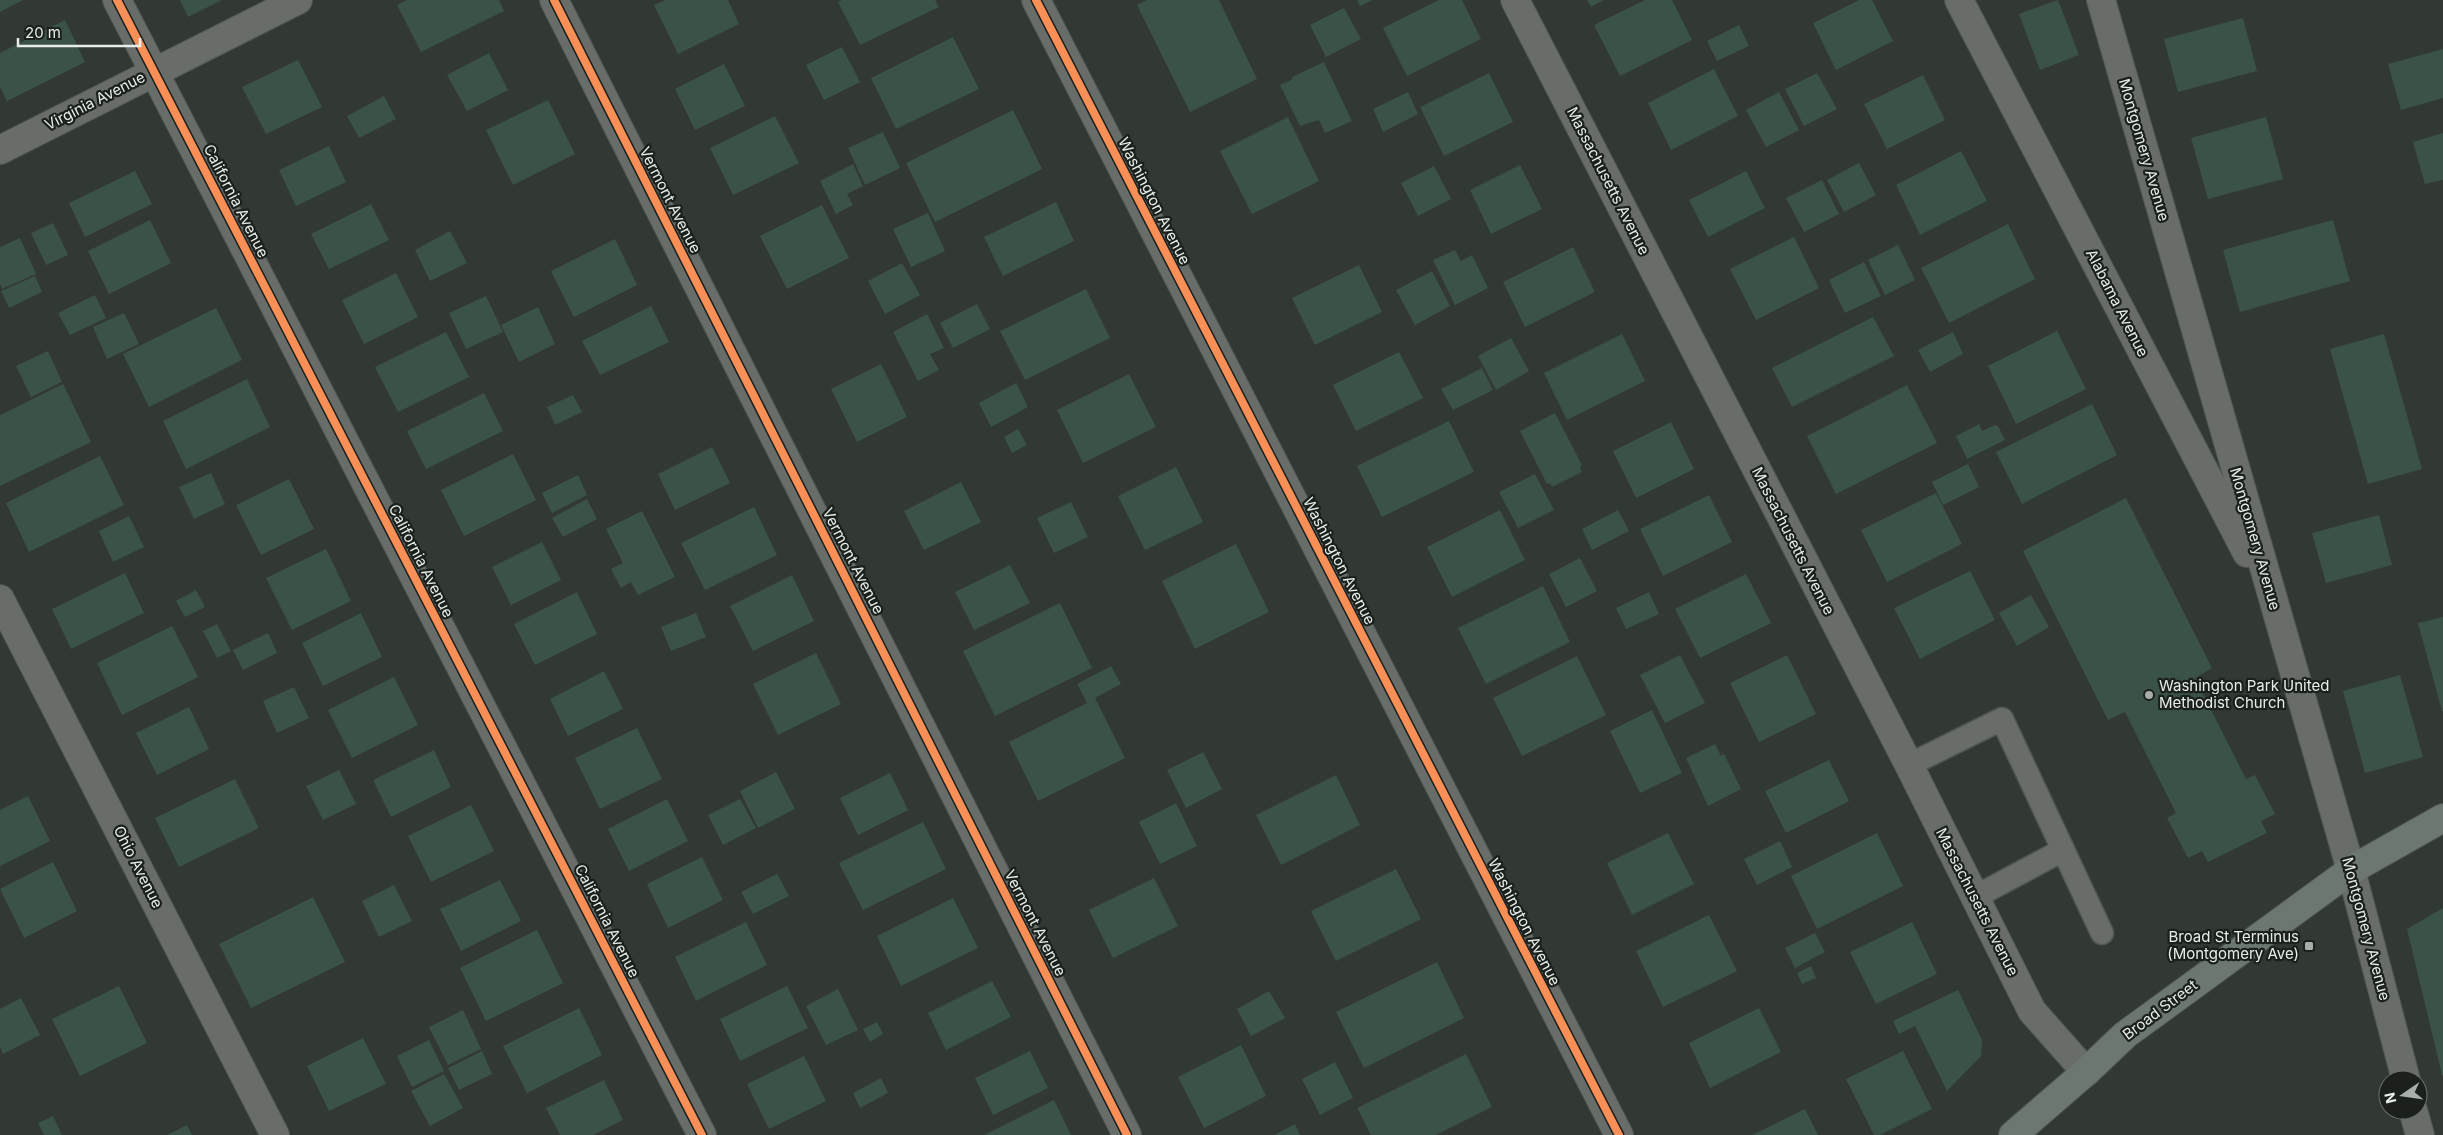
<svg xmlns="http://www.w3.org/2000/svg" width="2443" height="1135" font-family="Inter,sans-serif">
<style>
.building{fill:#3a5247}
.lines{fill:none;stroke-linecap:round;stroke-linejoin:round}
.lane-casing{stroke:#505552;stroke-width:25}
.street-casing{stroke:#505552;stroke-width:30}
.primary-casing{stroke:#505552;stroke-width:30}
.lane{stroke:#696d6a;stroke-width:22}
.street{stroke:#696d6a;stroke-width:28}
.primary{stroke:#6d7771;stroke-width:28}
.cycleway-casing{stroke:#1b201d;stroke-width:11}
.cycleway{stroke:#f78f57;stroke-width:8}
.poi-dot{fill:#a8aeaa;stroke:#1b201d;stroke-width:2}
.labels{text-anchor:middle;stroke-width:4.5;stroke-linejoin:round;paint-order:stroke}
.street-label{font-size:15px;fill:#e7ede9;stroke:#1b201d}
.poi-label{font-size:15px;fill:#e7ede9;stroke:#1b201d;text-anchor:start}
</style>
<rect width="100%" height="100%" fill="#323834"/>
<g class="building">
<path d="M 0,0 L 23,0 L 0,12 Z"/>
<path d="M 180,0 L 222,0 L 188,17 Z"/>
<path d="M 407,0 L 499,0 L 504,11 L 421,52 L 397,5 Z"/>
<path d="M 665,0 L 728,0 L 739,24 L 678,54 L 654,5 Z"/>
<path d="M 841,0 L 935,0 L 939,7 L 860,45 L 838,2 Z"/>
<path d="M 1147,0 L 1219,0 L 1257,79 L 1190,112 L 1137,5 Z"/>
<path d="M 1357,0 L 1373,0 L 1360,6 Z"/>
<path d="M 1439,0 L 1462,0 L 1481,39 L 1407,76 L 1383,28 Z"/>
<path d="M 1587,0 L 1604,0 L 1591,7 Z"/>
<path d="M 1645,0 L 1672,0 L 1692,40 L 1620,76 L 1594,25 Z"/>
<path d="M 1859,0 L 1872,0 L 1893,41 L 1836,70 L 1813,23 Z"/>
<path d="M 2058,0 L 2079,55 L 2040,70 L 2019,14 Z"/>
<path d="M 1344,8 L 1361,39 L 1326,57 L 1310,25 Z"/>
<path d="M 2243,18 L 2257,71 L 2178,92 L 2164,39 Z"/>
<path d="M 65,20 L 85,62 L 7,101 L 0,87 L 0,53 Z"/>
<path d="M 1739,25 L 1749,46 L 1717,61 L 1707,41 Z"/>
<path d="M 953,37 L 979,89 L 896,129 L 871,78 Z"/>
<path d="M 842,47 L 860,82 L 824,100 L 806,65 Z"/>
<path d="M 2443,49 L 2443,98 L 2401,110 L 2388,64 Z"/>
<path d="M 489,53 L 508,90 L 467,111 L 447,75 Z"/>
<path d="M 298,60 L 322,107 L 266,134 L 242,87 Z"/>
<path d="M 1324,62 L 1352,121 L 1325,133 L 1319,120 L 1300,126 L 1280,85 L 1293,79 L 1292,77 Z"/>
<path d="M 724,64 L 745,106 L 695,130 L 675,89 Z"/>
<path d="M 1714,69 L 1738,116 L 1671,150 L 1648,103 Z"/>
<path d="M 1489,73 L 1513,122 L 1444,156 L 1420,107 Z"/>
<path d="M 1817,73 L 1837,109 L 1804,126 L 1785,89 Z"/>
<path d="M 1923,75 L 1945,120 L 1887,149 L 1864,104 Z"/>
<path d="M 1408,92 L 1418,114 L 1383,132 L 1373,109 Z"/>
<path d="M 1779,92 L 1799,130 L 1766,147 L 1746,110 Z"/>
<path d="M 384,96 L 396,119 L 359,138 L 347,116 Z"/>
<path d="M 548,100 L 575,154 L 513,185 L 486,130 Z"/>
<path d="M 1013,110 L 1042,169 L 935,222 L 906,163 Z"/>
<path d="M 775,116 L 799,163 L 733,195 L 710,148 Z"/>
<path d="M 1288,117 L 1319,181 L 1252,214 L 1220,151 Z"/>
<path d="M 2266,117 L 2283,179 L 2208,199 L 2191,138 Z"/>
<path d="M 883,132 L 900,168 L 865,185 L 848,148 Z"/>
<path d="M 2443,133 L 2443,180 L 2425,184 L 2413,142 Z"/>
<path d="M 329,146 L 346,182 L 296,206 L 279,170 Z"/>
<path d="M 1961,151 L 1987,201 L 1920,235 L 1896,185 Z"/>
<path d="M 1859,163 L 1876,195 L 1844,212 L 1827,180 Z"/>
<path d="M 853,164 L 863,186 L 847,194 L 853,205 L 836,214 L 820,181 Z"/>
<path d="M 1520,165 L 1542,209 L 1491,234 L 1470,190 Z"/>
<path d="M 1434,166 L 1451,199 L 1418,216 L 1401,183 Z"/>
<path d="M 135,171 L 152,204 L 85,237 L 69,203 Z"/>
<path d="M 1746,171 L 1765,208 L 1708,237 L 1689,200 Z"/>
<path d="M 1822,180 L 1839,214 L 1804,232 L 1786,198 Z"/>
<path d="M 1056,202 L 1074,241 L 1003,276 L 984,237 Z"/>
<path d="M 371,204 L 389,240 L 329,269 L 311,234 Z"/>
<path d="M 822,205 L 849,258 L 787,289 L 760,236 Z"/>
<path d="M 928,213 L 945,251 L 911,267 L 893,229 Z"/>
<path d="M 150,220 L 171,263 L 109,294 L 88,251 Z"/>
<path d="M 2333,220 L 2350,281 L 2240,312 L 2223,250 Z"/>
<path d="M 53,223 L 68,255 L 46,265 L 31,233 Z"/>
<path d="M 2008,224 L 2035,279 L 1949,323 L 1921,268 Z"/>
<path d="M 450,231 L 467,263 L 430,281 L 415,250 Z"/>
<path d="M 1794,237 L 1819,288 L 1756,320 L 1730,269 Z"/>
<path d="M 20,238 L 36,274 L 2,289 L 0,284 L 0,247 Z"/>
<path d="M 615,239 L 637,285 L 574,317 L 551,271 Z"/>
<path d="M 1898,245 L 1915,280 L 1885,295 L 1868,260 Z"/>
<path d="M 1573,247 L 1595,292 L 1525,327 L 1503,282 Z"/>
<path d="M 1455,250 L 1461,261 L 1472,255 L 1488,288 L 1455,305 L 1433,260 Z"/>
<path d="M 1864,262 L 1881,296 L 1845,313 L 1829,280 Z"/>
<path d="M 902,263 L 920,295 L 885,314 L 868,281 Z"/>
<path d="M 1359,265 L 1382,312 L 1315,345 L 1292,298 Z"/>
<path d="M 1432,271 L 1450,306 L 1415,325 L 1396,290 Z"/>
<path d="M 396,273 L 418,317 L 364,344 L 342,300 Z"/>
<path d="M 35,276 L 42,292 L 9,308 L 1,291 Z"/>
<path d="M 1086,289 L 1110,338 L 1025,380 L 1000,331 Z"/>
<path d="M 95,295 L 106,318 L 70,335 L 58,313 Z"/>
<path d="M 486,296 L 503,332 L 466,349 L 449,313 Z"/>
<path d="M 977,304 L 990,329 L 953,348 L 940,323 Z"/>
<path d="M 651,306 L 669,342 L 600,375 L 582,341 Z"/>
<path d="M 538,307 L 555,344 L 519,362 L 501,325 Z"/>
<path d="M 216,308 L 242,360 L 149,407 L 123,354 Z"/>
<path d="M 124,313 L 139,344 L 107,359 L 93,327 Z"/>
<path d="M 927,314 L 944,348 L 930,354 L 939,370 L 918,381 L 893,332 Z"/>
<path d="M 1873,317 L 1894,356 L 1792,407 L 1772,368 Z"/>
<path d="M 2057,331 L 2086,389 L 2016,424 L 1988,366 Z"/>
<path d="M 446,332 L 469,377 L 398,412 L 375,367 Z"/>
<path d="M 1953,332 L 1963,354 L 1930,372 L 1918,350 Z"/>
<path d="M 1622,334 L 1645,381 L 1567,420 L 1544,373 Z"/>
<path d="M 2384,334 L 2422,469 L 2368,484 L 2330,349 Z"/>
<path d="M 1511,338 L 1529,371 L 1496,390 L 1478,356 Z"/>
<path d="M 48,351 L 62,382 L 31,397 L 16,366 Z"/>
<path d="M 1399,352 L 1423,398 L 1356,431 L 1333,385 Z"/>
<path d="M 881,364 L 907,417 L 857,442 L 831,389 Z"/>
<path d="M 1482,368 L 1493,390 L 1453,410 L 1441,389 Z"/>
<path d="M 1129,374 L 1156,427 L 1083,463 L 1057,410 Z"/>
<path d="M 247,379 L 270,427 L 186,469 L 163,421 Z"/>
<path d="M 1016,383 L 1028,407 L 991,427 L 979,403 Z"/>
<path d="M 63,384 L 91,442 L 0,486 L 0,415 Z"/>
<path d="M 1907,385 L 1937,443 L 1836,494 L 1807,436 Z"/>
<path d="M 484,393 L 503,431 L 426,469 L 407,431 Z"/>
<path d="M 573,395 L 582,412 L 555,425 L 547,407 Z"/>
<path d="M 2092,404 L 2117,455 L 2022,504 L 1996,452 Z"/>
<path d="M 1555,413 L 1582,465 L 1580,467 L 1582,472 L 1552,487 L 1550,483 L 1547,484 L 1520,431 Z"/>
<path d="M 1449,421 L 1474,472 L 1382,517 L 1357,466 Z"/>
<path d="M 1671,422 L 1694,469 L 1636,498 L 1613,451 Z"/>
<path d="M 1979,424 L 1982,431 L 1995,425 L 1998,426 L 2005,440 L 1967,459 L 1956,436 Z"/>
<path d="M 1018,429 L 1027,445 L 1012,453 L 1004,437 Z"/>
<path d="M 712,447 L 730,483 L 675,510 L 658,474 Z"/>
<path d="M 513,454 L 536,500 L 464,536 L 441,490 Z"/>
<path d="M 100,456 L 124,505 L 29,552 L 6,503 Z"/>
<path d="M 1968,464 L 1979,487 L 1943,505 L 1932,482 Z"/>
<path d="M 1176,467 L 1203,522 L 1145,550 L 1118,496 Z"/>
<path d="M 211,473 L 225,504 L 194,519 L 179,487 Z"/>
<path d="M 1535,474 L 1554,510 L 1518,528 L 1499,492 Z"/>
<path d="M 578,475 L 587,495 L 552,513 L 542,493 Z"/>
<path d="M 289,479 L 314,529 L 261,555 L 236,505 Z"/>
<path d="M 961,482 L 981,522 L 924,550 L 904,511 Z"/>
<path d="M 1936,493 L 1962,544 L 1887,582 L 1861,530 Z"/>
<path d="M 1709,495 L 1732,542 L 1663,576 L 1640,529 Z"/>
<path d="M 2126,498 L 2212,668 L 2195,678 L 2246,779 L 2255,775 L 2275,814 L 2261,821 L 2267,833 L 2208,862 L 2202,851 L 2188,858 L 2167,818 L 2176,813 L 2125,712 L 2108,720 L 2023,551 Z"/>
<path d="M 587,499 L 597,519 L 563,537 L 552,518 Z"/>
<path d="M 1071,502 L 1088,537 L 1054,553 L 1037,518 Z"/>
<path d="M 754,507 L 777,555 L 705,590 L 681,543 Z"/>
<path d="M 1500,510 L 1525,560 L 1452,597 L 1427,547 Z"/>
<path d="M 1618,510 L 1629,531 L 1592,550 L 1582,529 Z"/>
<path d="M 642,511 L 675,577 L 638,595 L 631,582 L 621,588 L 611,569 L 623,563 L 606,529 Z"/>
<path d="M 2379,515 L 2392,565 L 2326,583 L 2312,533 Z"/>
<path d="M 129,516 L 144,547 L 113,562 L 99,531 Z"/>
<path d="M 542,542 L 561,580 L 511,605 L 492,567 Z"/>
<path d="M 1236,544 L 1269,612 L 1195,649 L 1162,581 Z"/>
<path d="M 326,549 L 351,601 L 292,630 L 266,578 Z"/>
<path d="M 1580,558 L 1597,591 L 1566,607 L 1549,574 Z"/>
<path d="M 1010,565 L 1030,603 L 974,630 L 955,592 Z"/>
<path d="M 1970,571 L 1995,620 L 1920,659 L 1894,608 Z"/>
<path d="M 125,573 L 144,613 L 71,649 L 52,609 Z"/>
<path d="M 1746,574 L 1771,623 L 1700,658 L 1675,609 Z"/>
<path d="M 792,575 L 814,621 L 753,651 L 730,606 Z"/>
<path d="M 1543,586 L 1570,642 L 1486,684 L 1458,628 Z"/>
<path d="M 196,590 L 205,607 L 185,617 L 176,601 Z"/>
<path d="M 577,592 L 597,634 L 535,665 L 514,624 Z"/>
<path d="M 1649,592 L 1659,614 L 1626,629 L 1616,608 Z"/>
<path d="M 2031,595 L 2049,627 L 2017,646 L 1999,613 Z"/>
<path d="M 1060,603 L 1092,668 L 995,716 L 963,651 Z"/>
<path d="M 361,613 L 382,657 L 323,686 L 302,643 Z"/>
<path d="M 696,613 L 706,637 L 671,651 L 661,627 Z"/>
<path d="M 2443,617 L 2443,711 L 2442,711 L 2418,623 Z"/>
<path d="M 217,624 L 231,651 L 217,658 L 203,631 Z"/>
<path d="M 172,626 L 198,677 L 122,715 L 97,663 Z"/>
<path d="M 268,633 L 277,653 L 243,670 L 233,650 Z"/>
<path d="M 816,653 L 841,704 L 778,735 L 753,684 Z"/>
<path d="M 1680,655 L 1705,703 L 1665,723 L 1640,675 Z"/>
<path d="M 1787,655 L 1816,714 L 1759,742 L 1730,683 Z"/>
<path d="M 1577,656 L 1606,715 L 1522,756 L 1493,698 Z"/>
<path d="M 1111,666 L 1121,684 L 1095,698 L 1125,758 L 1038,801 L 1009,742 L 1087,703 L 1077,684 Z"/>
<path d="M 604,671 L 623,709 L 568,736 L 550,699 Z"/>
<path d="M 2400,675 L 2423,757 L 2365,773 L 2343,691 Z"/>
<path d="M 394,677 L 418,725 L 352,758 L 328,710 Z"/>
<path d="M 294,687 L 309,718 L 277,733 L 263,701 Z"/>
<path d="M 189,707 L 209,749 L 157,775 L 136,733 Z"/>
<path d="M 1652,710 L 1682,773 L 1640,793 L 1610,731 Z"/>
<path d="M 637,728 L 662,779 L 600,809 L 575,758 Z"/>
<path d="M 1715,744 L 1721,756 L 1724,754 L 1741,789 L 1708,806 L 1686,758 Z"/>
<path d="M 434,750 L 451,787 L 391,817 L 373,780 Z"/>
<path d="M 1203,752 L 1222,789 L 1186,808 L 1167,770 Z"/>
<path d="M 1829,760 L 1849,801 L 1786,833 L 1765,791 Z"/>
<path d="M 339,770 L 356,804 L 323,820 L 306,786 Z"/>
<path d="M 776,772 L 795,809 L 758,828 L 740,791 Z"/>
<path d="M 890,773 L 908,810 L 858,835 L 840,798 Z"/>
<path d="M 1336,775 L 1360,825 L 1281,865 L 1256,815 Z"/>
<path d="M 235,779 L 259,828 L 179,867 L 155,818 Z"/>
<path d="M 28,796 L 50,841 L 0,866 L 0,810 Z"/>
<path d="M 667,799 L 688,841 L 629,871 L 608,829 Z"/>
<path d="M 740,799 L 756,828 L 723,845 L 708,815 Z"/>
<path d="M 1176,803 L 1197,846 L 1160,864 L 1139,822 Z"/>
<path d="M 471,805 L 494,851 L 431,882 L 408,836 Z"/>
<path d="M 923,822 L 946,869 L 863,910 L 839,863 Z"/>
<path d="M 1668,833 L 1694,884 L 1632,915 L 1607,863 Z"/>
<path d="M 1877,833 L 1903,886 L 1817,929 L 1791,876 Z"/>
<path d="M 1780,841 L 1792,867 L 1757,885 L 1744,859 Z"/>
<path d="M 702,857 L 723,900 L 668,928 L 647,884 Z"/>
<path d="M 53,862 L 77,911 L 24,938 L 0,889 Z"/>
<path d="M 1396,869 L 1421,919 L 1336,961 L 1311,911 Z"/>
<path d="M 777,874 L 789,896 L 753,914 L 741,892 Z"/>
<path d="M 1154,878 L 1178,926 L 1113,958 L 1089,910 Z"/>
<path d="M 500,880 L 521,921 L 461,951 L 440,909 Z"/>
<path d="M 394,885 L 412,921 L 379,937 L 362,901 Z"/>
<path d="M 313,897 L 345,962 L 251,1008 L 219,944 Z"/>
<path d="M 953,898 L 978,948 L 901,986 L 877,936 Z"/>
<path d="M 2443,908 L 2443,1075 L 2442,1075 L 2407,929 Z"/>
<path d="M 1709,915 L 1737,971 L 1663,1007 L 1636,951 Z"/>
<path d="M 746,922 L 767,965 L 696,1001 L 675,957 Z"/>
<path d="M 1912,922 L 1937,974 L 1876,1004 L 1850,952 Z"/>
<path d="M 537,930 L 563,983 L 486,1021 L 460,968 Z"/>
<path d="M 1815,933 L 1825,952 L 1795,968 L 1785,948 Z"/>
<path d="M 1437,962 L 1464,1018 L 1364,1068 L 1336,1012 Z"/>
<path d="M 1811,966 L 1816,978 L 1802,984 L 1797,973 Z"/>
<path d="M 992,981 L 1011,1017 L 946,1050 L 928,1013 Z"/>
<path d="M 119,986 L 147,1043 L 80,1076 L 52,1019 Z"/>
<path d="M 787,986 L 808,1028 L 740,1061 L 720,1019 Z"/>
<path d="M 838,989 L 858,1030 L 826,1045 L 806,1006 Z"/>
<path d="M 1958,990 L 1982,1040 L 1981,1056 L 1947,1091 L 1915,1026 L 1899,1034 L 1893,1021 Z"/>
<path d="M 1269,991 L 1285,1018 L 1251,1036 L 1237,1009 Z"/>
<path d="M 21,998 L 40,1035 L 3,1054 L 0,1047 L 0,1009 Z"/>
<path d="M 579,1008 L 602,1055 L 527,1093 L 503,1046 Z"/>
<path d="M 1759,1008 L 1781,1052 L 1710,1088 L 1689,1043 Z"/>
<path d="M 463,1010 L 481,1049 L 448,1065 L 429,1027 Z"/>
<path d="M 877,1022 L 883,1034 L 870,1042 L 863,1029 Z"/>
<path d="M 363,1038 L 386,1084 L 329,1111 L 307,1066 Z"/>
<path d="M 429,1040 L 444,1071 L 412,1087 L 397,1056 Z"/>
<path d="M 1241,1045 L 1266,1096 L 1204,1128 L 1178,1077 Z"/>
<path d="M 482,1051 L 492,1074 L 459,1090 L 448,1068 Z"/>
<path d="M 1030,1051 L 1048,1088 L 993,1115 L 975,1078 Z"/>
<path d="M 1903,1051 L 1932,1109 L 1880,1135 L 1874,1135 L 1846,1079 Z"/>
<path d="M 1466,1054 L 1492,1107 L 1436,1135 L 1371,1135 L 1357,1108 Z"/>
<path d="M 804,1056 L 826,1101 L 769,1129 L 747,1084 Z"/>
<path d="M 1335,1062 L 1353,1098 L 1320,1115 L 1302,1079 Z"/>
<path d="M 444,1074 L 463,1108 L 430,1126 L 411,1091 Z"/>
<path d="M 881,1078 L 888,1093 L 860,1108 L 853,1093 Z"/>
<path d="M 604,1080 L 623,1120 L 593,1135 L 560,1135 L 546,1108 Z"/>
<path d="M 1054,1100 L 1071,1135 L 984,1135 Z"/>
<path d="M 1805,1109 L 1818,1135 L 1752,1135 Z"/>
<path d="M 53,1116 L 62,1135 L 44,1135 L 38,1123 Z"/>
<path d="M 1295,1124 L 1300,1135 L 1274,1135 Z"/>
<path d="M 187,1125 L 192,1135 L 167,1135 Z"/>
</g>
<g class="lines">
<defs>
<g id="lane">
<path d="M 1909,765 L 2002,719 L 2102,933"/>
<path d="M 1975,897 L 2063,850"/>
</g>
<g id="street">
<path d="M 117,0 L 702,1135"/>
<path d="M 554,0 L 1127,1135"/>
<path d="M 1036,0 L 1619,1135"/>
<path d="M 1515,0 L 1909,765 L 2032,1011 L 2086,1072"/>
<path d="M 1959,0 L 2247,553"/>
<path d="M 2101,0 L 2351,870 L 2406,1080"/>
<path d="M 0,150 L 298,0"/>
<path d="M 0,599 L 275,1135"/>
<path d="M 2413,1110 L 2420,1135"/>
</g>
<path id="primary" d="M 2013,1135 L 2086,1072 L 2125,1035 L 2351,870 L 2443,818"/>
</defs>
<use href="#lane" class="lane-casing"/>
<use href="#street" class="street-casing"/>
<use href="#primary" class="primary-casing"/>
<use href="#lane" class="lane"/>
<use href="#street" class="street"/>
<use href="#primary" class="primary"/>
<defs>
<g id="cycleway">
<path d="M 117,0 L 702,1135"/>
<path d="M 554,0 L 1127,1135"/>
<path d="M 1036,0 L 1619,1135"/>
</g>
</defs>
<use href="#cycleway" class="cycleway-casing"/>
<use href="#cycleway" class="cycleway"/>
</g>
<g class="poi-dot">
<circle cx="2149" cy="695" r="5"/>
<rect x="2304" y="941" width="10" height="10" rx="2.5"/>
</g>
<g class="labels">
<g class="street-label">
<text transform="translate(95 101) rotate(-27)" y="5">Virginia Avenue</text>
<text transform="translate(2144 150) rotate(74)" y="5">Montgomery Avenue</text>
<text transform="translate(1608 181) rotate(63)" y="5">Massachusetts Avenue</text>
<text transform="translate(670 200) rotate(63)" y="5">Vermont Avenue</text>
<text transform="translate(236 201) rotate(63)" y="5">California Avenue</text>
<text transform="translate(1154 201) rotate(63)" y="5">Washington Avenue</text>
<text transform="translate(2117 303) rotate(63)" y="5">Alabama Avenue</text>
<text transform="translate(2255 539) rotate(74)" y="5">Montgomery Avenue</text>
<text transform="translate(1793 541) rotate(63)" y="5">Massachusetts Avenue</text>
<text transform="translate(421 561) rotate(63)" y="5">California Avenue</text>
<text transform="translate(853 561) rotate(63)" y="5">Vermont Avenue</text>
<text transform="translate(1339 561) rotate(63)" y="5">Washington Avenue</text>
<text transform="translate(138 867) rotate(63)" y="5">Ohio Avenue</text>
<text transform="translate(1977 902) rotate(63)" y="5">Massachusetts Avenue</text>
<text transform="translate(607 921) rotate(63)" y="5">California Avenue</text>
<text transform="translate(1524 922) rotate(63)" y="5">Washington Avenue</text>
<text transform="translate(1035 923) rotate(63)" y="5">Vermont Avenue</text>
<text transform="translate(2366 929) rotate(75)" y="5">Montgomery Avenue</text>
<text transform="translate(2160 1010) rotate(-37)" y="5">Broad Street</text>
</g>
<g class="poi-label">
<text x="2159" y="691">Washington Park United<tspan x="2159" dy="17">Methodist Church</tspan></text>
<text x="2299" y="942" text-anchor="end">Broad St Terminus<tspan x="2299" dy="17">(Montgomery Ave)</tspan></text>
</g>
</g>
<g transform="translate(2403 1095) rotate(257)"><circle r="24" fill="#1b201d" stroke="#6d726f"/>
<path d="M0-4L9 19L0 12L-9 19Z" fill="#a8aeaa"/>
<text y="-8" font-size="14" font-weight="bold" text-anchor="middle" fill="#e7ede9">N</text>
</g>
<path d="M18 38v8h122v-8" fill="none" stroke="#e7ede9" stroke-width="2.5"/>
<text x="25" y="38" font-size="15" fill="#e7ede9" stroke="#1b201d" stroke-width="4" paint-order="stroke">20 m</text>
</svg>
